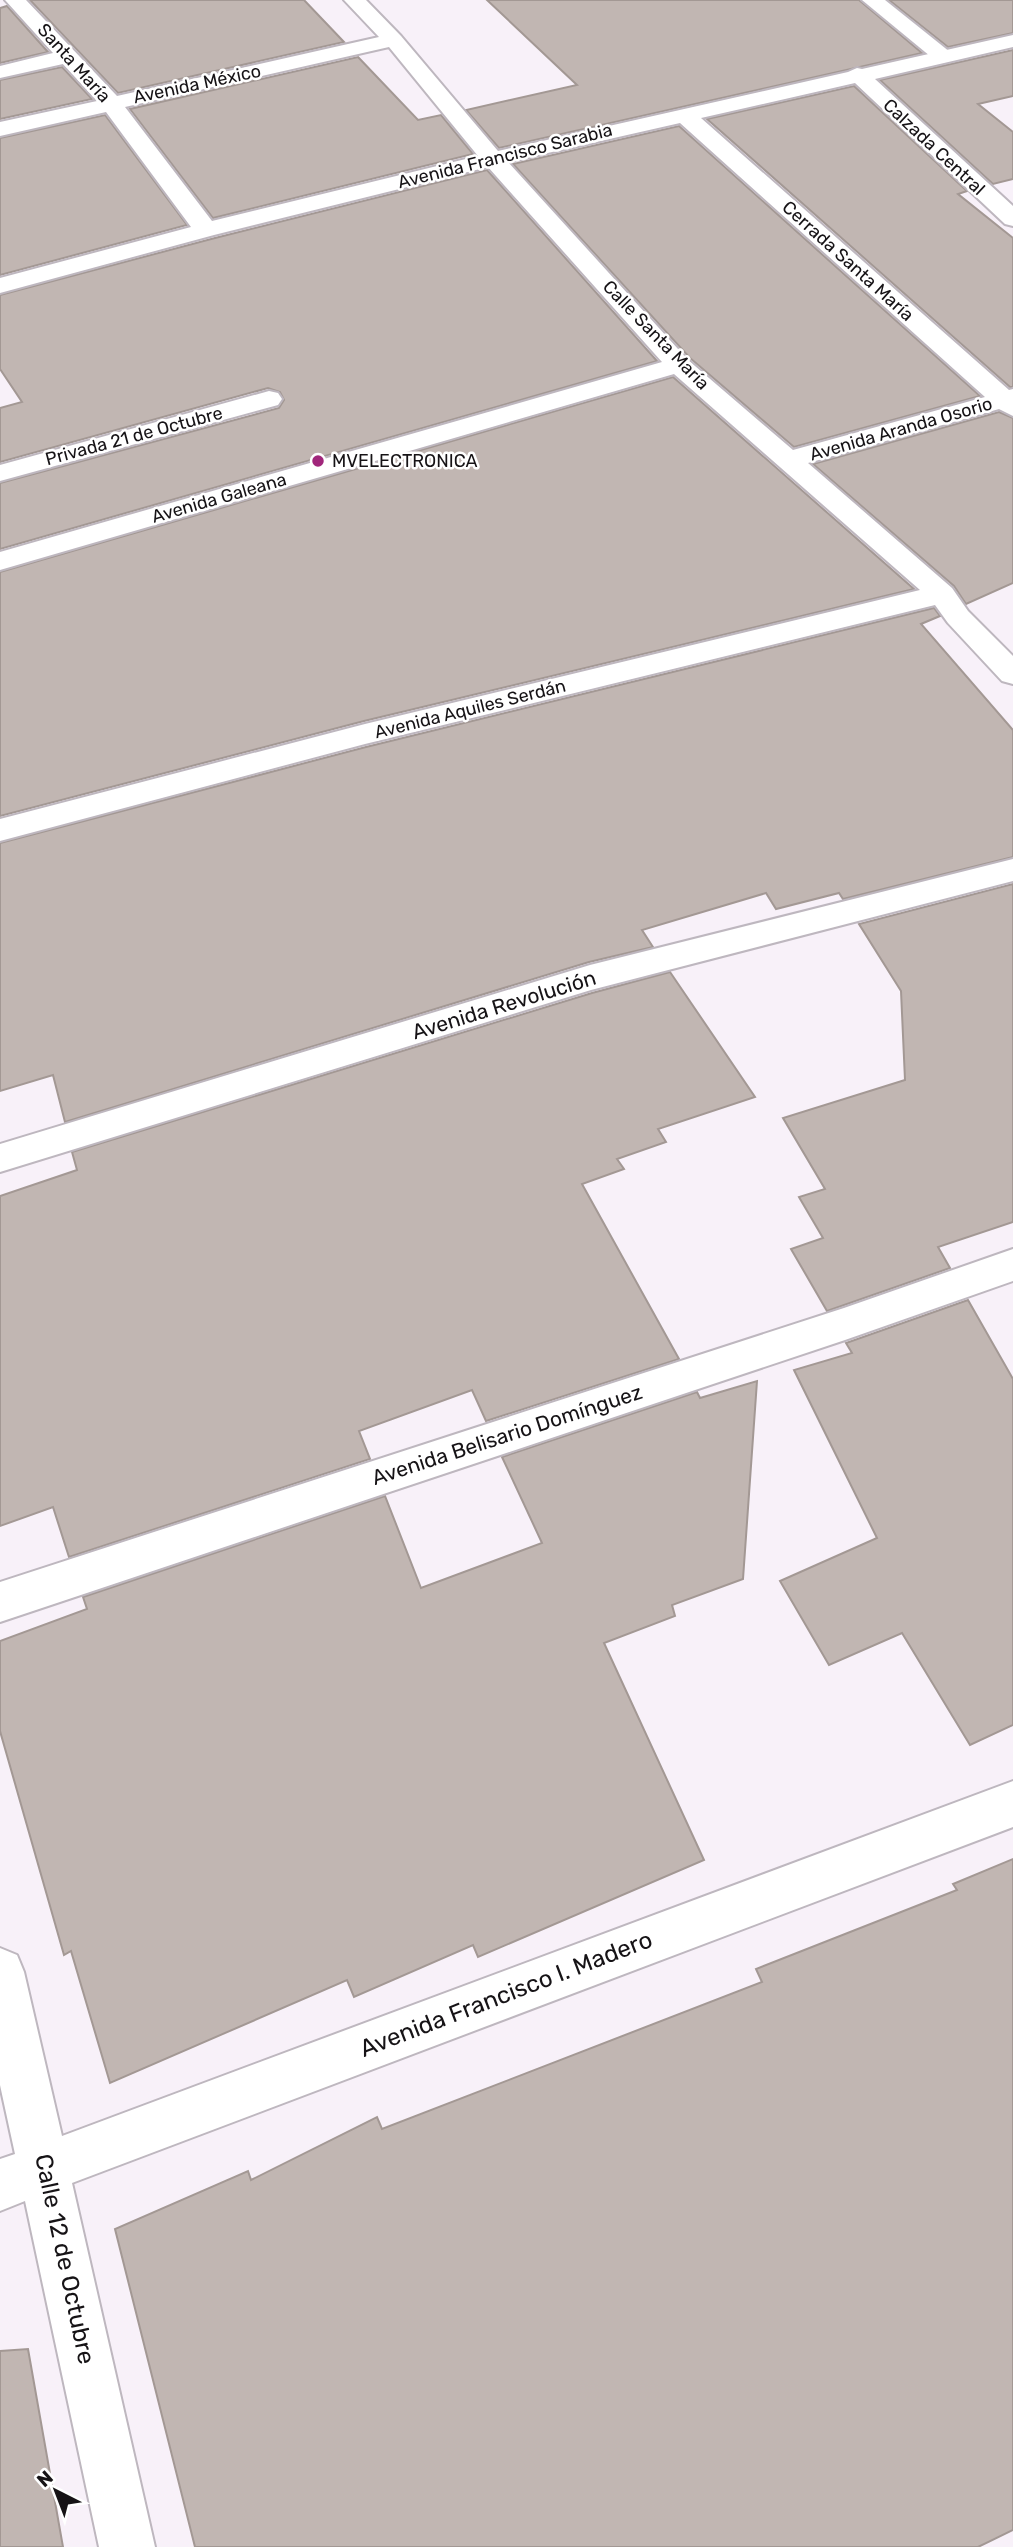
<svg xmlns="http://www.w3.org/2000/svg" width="1013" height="2547" font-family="Rubik,sans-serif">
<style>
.building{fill:#c1b6b2;stroke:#a39894;stroke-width:2}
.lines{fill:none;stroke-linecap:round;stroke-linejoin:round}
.service-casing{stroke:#beb7bf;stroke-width:4}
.minor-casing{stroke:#beb7bf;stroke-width:4}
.service{fill:#fff;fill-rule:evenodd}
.minor{fill:#fff;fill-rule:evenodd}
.poi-dot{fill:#a1267b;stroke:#fff;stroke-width:2.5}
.labels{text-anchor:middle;stroke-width:5;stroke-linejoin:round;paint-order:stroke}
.far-street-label{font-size:18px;fill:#161316;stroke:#fff}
.far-poi-label{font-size:18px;fill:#161316;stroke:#fff;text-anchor:start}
.street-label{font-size:21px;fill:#161316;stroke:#fff}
.near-street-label{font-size:24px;fill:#161316;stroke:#fff}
</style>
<rect width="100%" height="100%" fill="#f8f1f9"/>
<g class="building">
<path d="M 30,0 L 304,0 L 344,42 L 118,93 Z"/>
<path d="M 487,0 L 859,0 L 922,53 L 499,148 L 466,110 L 577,85 Z"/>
<path d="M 889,0 L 1013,0 L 1013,33 L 948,47 Z"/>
<path d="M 7,6 L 48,52 L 0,63 L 0,8 Z"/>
<path d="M 1013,50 L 1013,96 L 978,104 L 1013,132 L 1013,179 L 993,184 L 880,80 Z"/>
<path d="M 358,57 L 418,120 L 441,115 L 473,154 L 213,218 L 130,109 Z"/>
<path d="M 62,67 L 92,99 L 0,119 L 0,80 Z"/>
<path d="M 854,86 L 967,191 L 958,194 L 1013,238 L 1013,387 L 1010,387 L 707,119 Z"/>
<path d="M 105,115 L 187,225 L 0,275 L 0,138 Z"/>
<path d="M 679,126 L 980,396 L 794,447 L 690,358 L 513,164 Z"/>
<path d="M 487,170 L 657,361 L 0,549 L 0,483 L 279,408 L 284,400 L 280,392 L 268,388 L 0,462 L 0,408 L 22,402 L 0,369 L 0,295 L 215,238 Z"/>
<path d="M 673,377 L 914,589 L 364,721 L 0,816 L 0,572 Z"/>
<path d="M 999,412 L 1013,418 L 1013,583 L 966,604 L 954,586 L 813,464 Z"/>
<path d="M 934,608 L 940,616 L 921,624 L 1013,730 L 1013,857 L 843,899 L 839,893 L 776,909 L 766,893 L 642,930 L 653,947 L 589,962 L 65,1122 L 53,1075 L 0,1091 L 0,843 L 366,747 Z"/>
<path d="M 1013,884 L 1013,1222 L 938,1247 L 950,1268 L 827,1311 L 791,1249 L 823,1238 L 799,1197 L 825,1189 L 783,1118 L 905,1080 L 901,991 L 859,924 Z"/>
<path d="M 670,972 L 755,1097 L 658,1129 L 666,1142 L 617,1159 L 624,1169 L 582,1184 L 679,1359 L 486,1421 L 472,1390 L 359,1431 L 370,1459 L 69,1557 L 53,1507 L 0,1526 L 0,1196 L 77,1170 L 72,1152 L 592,993 Z"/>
<path d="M 968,1300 L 1013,1379 L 1013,1725 L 970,1745 L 902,1633 L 829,1665 L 780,1581 L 877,1538 L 794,1370 L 852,1353 L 846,1343 Z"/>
<path d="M 757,1381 L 743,1579 L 672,1605 L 675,1616 L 604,1643 L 704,1860 L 478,1957 L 473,1945 L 354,1997 L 347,1980 L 110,2083 L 71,1951 L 64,1955 L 0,1731 L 0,1641 L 87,1609 L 83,1597 L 385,1496 L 421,1588 L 542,1543 L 502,1457 L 697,1392 L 700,1398 Z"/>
<path d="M 1013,1859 L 1013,2530 L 978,2547 L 195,2547 L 115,2229 L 248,2171 L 251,2180 L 377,2117 L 382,2129 L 762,1982 L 756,1969 L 957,1890 L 953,1884 Z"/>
<path d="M 28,2349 L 63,2547 L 0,2547 L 0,2351 Z"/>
</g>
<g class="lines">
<defs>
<path id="service" d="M 862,0 L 885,0 L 955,56 L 952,61 L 936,61 Z"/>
<g id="minor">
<path d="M 5,0 L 26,0 L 117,96 L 379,37 L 344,0 L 366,0 L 401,36 L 498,151 L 848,72 L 857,68 L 862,69 L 1013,35 L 1013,47 L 875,79 L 1013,206 L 1013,226 L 1005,224 L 855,83 L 701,118 L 1009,390 L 1013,389 L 1013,416 L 999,409 L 808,463 L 952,588 L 968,611 L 1013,656 L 1013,684 L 1002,681 L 948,623 L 935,605 L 365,744 L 0,841 L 0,819 L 365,724 L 920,590 L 674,374 L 0,570 L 0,552 L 662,362 L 488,167 L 214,235 L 0,293 L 0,278 L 191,227 L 106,112 L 0,136 L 0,122 L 97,101 L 63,64 L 0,78 L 0,66 L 53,53 ZM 389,47 L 478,156 L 212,221 L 125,107 ZM 680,123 L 985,397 L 793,450 L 688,360 L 508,162 Z"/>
<path d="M 269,391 L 278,393 L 282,399 L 278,405 L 0,481 L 0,465 Z"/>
<path d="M 1013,859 L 1013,881 L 591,990 L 0,1172 L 0,1144 L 590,965 Z"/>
<path d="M 1013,1249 L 1013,1281 L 845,1340 L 0,1622 L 0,1582 L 844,1308 Z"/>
<path d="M 1013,1781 L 1013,1827 L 72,2183 L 155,2547 L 99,2547 L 25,2201 L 0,2211 L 0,2159 L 15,2154 L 0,2085 L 0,1948 L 17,1955 L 24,1972 L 62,2136 Z"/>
</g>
</defs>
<use href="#service" class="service-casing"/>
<use href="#minor" class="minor-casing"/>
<use href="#service" class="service"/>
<use href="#minor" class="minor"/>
</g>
<circle class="poi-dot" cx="318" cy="461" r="7"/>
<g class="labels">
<g class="far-street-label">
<text transform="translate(74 63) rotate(48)" y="6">Santa María</text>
<text transform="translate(197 84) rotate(-12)" y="6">Avenida México</text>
<text transform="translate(934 147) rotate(43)" y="6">Calzada Central</text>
<text transform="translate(505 156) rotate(-14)" y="6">Avenida Francisco Sarabia</text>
<text transform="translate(848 261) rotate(42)" y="6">Cerrada Santa María</text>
<text transform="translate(656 335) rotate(46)" y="6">Calle Santa María</text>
<text transform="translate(901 429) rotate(-16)" y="6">Avenida Aranda Osorio</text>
<text transform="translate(134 436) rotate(-15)" y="6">Privada 21 de Octubre</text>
<text transform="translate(219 498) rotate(-16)" y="6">Avenida Galeana</text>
<text transform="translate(470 709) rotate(-14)" y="6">Avenida Aquiles Serdán</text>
</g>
<g class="far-poi-label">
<text x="332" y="467">MVELECTRONICA</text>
</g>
<g class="street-label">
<text transform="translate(504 1005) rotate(-17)" y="7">Avenida Revolución</text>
<text transform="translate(507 1435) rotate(-18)" y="7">Avenida Belisario Domínguez</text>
</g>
<g class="near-street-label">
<text transform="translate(506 1994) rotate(-21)" y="8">Avenida Francisco I. Madero</text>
<text transform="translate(65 2259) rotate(78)" y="8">Calle 12 de Octubre</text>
</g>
</g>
<g transform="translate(56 2491) rotate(318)" stroke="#ffffff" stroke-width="5" paint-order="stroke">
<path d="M0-5L12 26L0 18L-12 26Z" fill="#161316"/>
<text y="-10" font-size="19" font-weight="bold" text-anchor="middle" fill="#161316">N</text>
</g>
</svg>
